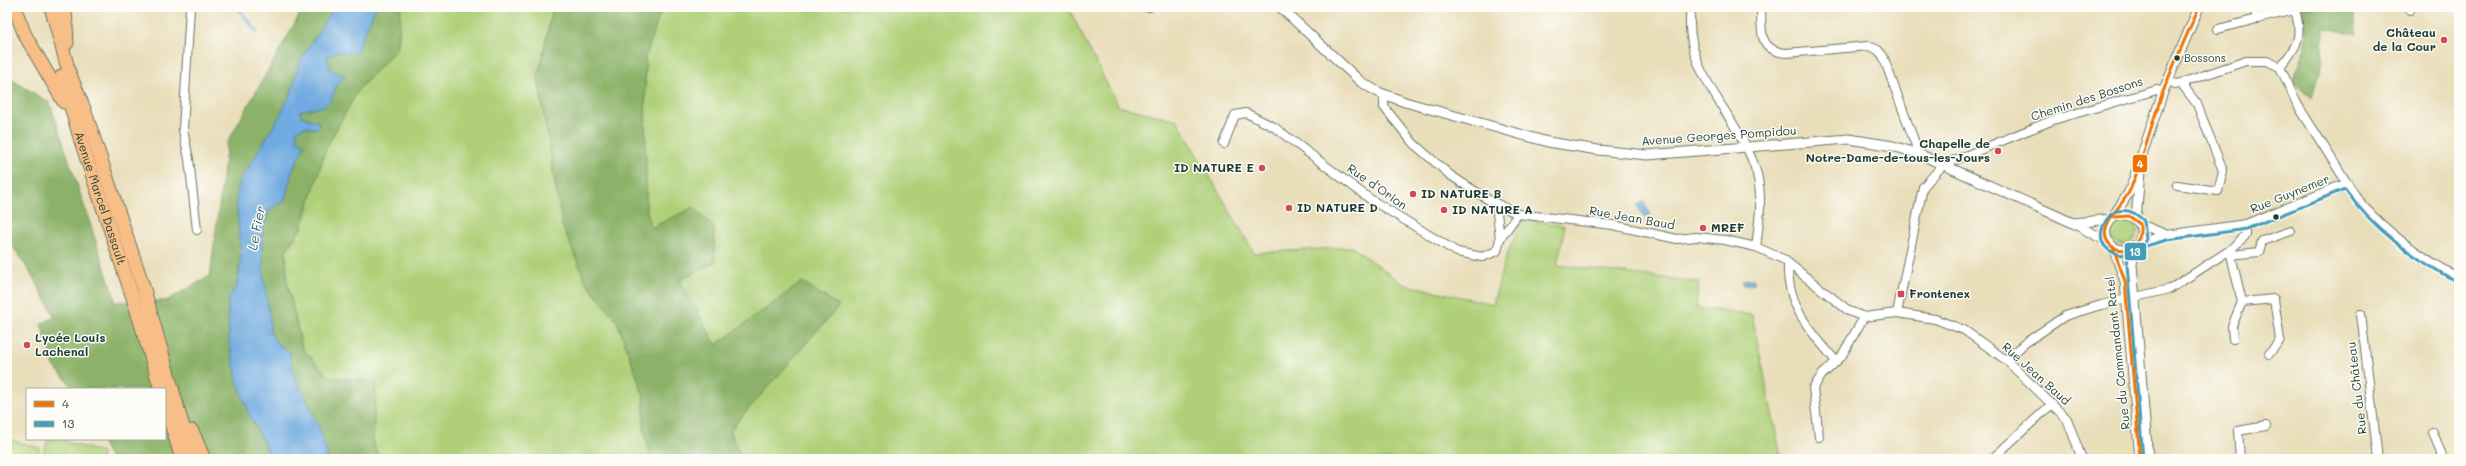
<svg xmlns="http://www.w3.org/2000/svg" width="2466" height="466" font-family="Mali,sans-serif">
<style>
.green{fill:#afd078;stroke:#678656}
.forest{fill:#8bb268;stroke:#55784e}
.water{fill:#6faae0;stroke:#47748a}
.lines{fill:none;stroke-linecap:round;stroke-linejoin:round}
.stream{stroke:#6faae0;stroke-width:3}
.minor-casing{stroke:#667563;stroke-width:10}
.tertiary-casing{stroke:#667563;stroke-width:11}
.trunk-casing{stroke:#667563;stroke-width:15}
.minor{stroke:#fff;stroke-width:8}
.tertiary{stroke:#fff;stroke-width:9}
.trunk{stroke:#f7be87;stroke-width:13}
.bus-1-casing{stroke:#fdfcf7;stroke-width:6}
.bus-2-casing{stroke:#fdfcf7;stroke-width:6}
.bus-1{stroke:#ee7203;stroke-width:3}
.bus-2{stroke:#469bb8;stroke-width:3}
.poi-dot{fill:#d1495b;stroke:#fdfcf7;stroke-width:1.5}
.bus-dot{fill:#1f3d34;stroke:#fdfcf7;stroke-width:1.5}
.labels{text-anchor:middle;stroke-width:3;stroke-linejoin:round;paint-order:stroke}
.bus-label{font-size:11px;fill:#1f3d34;stroke:#fdfcf7;text-anchor:start}
.poi-label{font-size:12px;font-weight:bold;fill:#1f3d34;stroke:#fdfcf7;text-anchor:start}
.street-label{font-size:12px;fill:#1f3d34;stroke:#fdfcf7}
.water-label{font-size:13px;font-style:italic;fill:#375e68;stroke:#fdfcf7}
.line-badge{stroke:#fdfcf7;stroke-width:1.5}
.badge-label{font-size:11px;text-anchor:middle;font-weight:bold;fill:#fff}
</style>
<rect width="100%" height="100%" fill="#fdfcf7"/>
<filter id="ink" filterUnits="userSpaceOnUse"><feTurbulence type="fractalNoise" baseFrequency=".025" numOctaves="2"/><feDisplacementMap in="SourceGraphic" scale="8" xChannelSelector="R" yChannelSelector="G"/><feConvolveMatrix kernelMatrix="1 2 1 2 8 2 1 2 1" color-interpolation-filters="sRGB"/></filter>
<filter id="wash" filterUnits="userSpaceOnUse"><feTurbulence type="fractalNoise" baseFrequency=".012" numOctaves="4" result="noise"/><feDisplacementMap in="SourceGraphic" scale="16" xChannelSelector="R" yChannelSelector="G"/><feGaussianBlur stdDeviation="0.9" result="paint"/><feColorMatrix in="noise" values="0 0 0 0 0 0 0 0 0 0 0 0 0 0 0 0 0 1.4 0 .05"/><feComposite in="paint" operator="in"/></filter>
<g filter="url(#wash)">
<rect width="100%" height="100%" fill="#e9deba"/>
<g class="green">
<path d="M 401,7 L 553,7 L 538,77 L 562,225 L 586,281 L 617,321 L 644,396 L 644,431 L 651,459 L 380,459 L 373,444 L 376,382 L 329,377 L 302,348 L 287,282 L 286,250 L 302,227 L 326,148 L 358,90 L 398,47 Z"/>
<path d="M 662,7 L 1068,7 L 1118,106 L 1177,120 L 1254,253 L 1352,247 L 1403,284 L 1493,304 L 1505,259 L 1522,219 L 1565,226 L 1557,265 L 1699,282 L 1696,308 L 1752,315 L 1781,457 L 1792,459 L 741,459 L 730,430 L 839,306 L 802,283 L 716,345 L 680,280 L 715,262 L 694,207 L 651,228 L 646,209 L 645,58 Z"/>
<circle cx="2124" cy="232" r="13"/>
<path d="M 8,439 L 40,448 L 37,459 L 7,459 Z"/>
<path d="M 48,439 L 59,439 L 103,453 L 101,459 L 41,459 Z"/>
</g>
<g class="forest">
<path d="M 304,7 L 401,7 L 398,47 L 358,90 L 326,148 L 302,227 L 286,250 L 287,282 L 302,348 L 329,377 L 376,382 L 373,444 L 380,459 L 111,459 L 101,439 L 165,439 L 165,389 L 74,389 L 54,366 L 41,324 L 55,317 L 35,280 L 7,237 L 7,77 L 50,103 L 116,302 L 166,301 L 210,276 L 227,143 Z"/>
<path d="M 553,7 L 662,7 L 645,58 L 646,209 L 651,228 L 694,207 L 714,228 L 715,262 L 680,280 L 716,345 L 802,282 L 839,306 L 730,430 L 741,459 L 651,459 L 644,431 L 644,396 L 617,321 L 586,281 L 562,225 L 538,77 Z"/>
<path d="M 2300,7 L 2353,7 L 2357,34 L 2323,28 L 2322,61 L 2312,98 L 2293,81 C 2295,69 2302,59 2305,48 C 2308,34 2304,20 2300,7 Z"/>
</g>
<g class="water">
<path d="M 334,7 L 376,7 L 355,54 L 337,52 L 327,56 L 330,69 L 341,75 L 346,75 L 337,85 L 331,100 L 325,106 L 300,111 L 301,116 L 319,122 L 317,129 L 306,127 L 297,130 L 297,140 L 305,144 L 292,172 L 284,203 C 248,202 267,298 270,318 C 270,323 269,328 271,333 C 275,344 281,346 290,352 C 290,373 303,391 311,409 C 318,424 325,443 328,459 L 272,459 L 248,412 L 237,380 L 229,340 L 228,303 L 230,296 L 237,286 L 241,258 L 236,200 L 240,181 L 278,119 L 291,93 L 299,63 Z"/>
<path d="M 1643,202 L 1651,214 L 1644,218 L 1637,205 Z"/>
<path d="M 1754,279 L 1754,284 L 1743,285 L 1743,280 Z"/>
</g>
<g class="lines">
<path class="stream" d="M 237,7 L 257,32"/>
</g>
</g>
<g filter="url(#ink)">
<g class="lines">
<defs>
<g id="minor">
<path d="M 190,7 L 183,130 L 189,159 L 197,230"/>
<path d="M 1145,7 L 1150,7"/>
<path d="M 1691,7 C 1681,75 1740,114 1757,174 C 1763,198 1759,223 1756,247"/>
<path d="M 1761,7 C 1762,30 1757,50 1786,53 L 1869,46 L 1878,50 L 1883,56 L 1919,154"/>
<path d="M 2409,7 L 2410,10"/>
<path d="M 2257,19 L 2295,10"/>
<path d="M 2218,29 L 2257,19 L 2254,7"/>
<path d="M 2280,67 C 2299,46 2303,34 2294,7"/>
<path d="M 2168,80 L 2175,84 L 2181,83 L 2246,61 L 2267,61 L 2280,67 L 2297,104 L 2347,183"/>
<path d="M 1384,95 L 1384,107 L 1414,144 L 1450,175 L 1487,199 L 1518,214 L 1613,225 L 1677,239 L 1696,237 L 1725,240 L 1756,247 L 1783,259 L 1849,311 L 1864,317 L 1897,313 L 1935,319 L 1964,330 L 2006,360 L 2067,419 L 2082,459"/>
<path d="M 1224,144 L 1235,115 L 1246,113 L 1274,127 L 1370,199 L 1457,252 L 1482,257 L 1497,251 L 1500,239 L 1496,204"/>
<path d="M 2177,185 L 2218,191 L 2223,171 L 2197,104 L 2181,83"/>
<path d="M 2140,224 L 2165,234"/>
<path d="M 1500,239 L 1518,214"/>
<path d="M 2138,243 L 2166,235 L 2246,224 L 2347,183 C 2353,191 2358,201 2365,208 C 2391,236 2426,260 2459,278"/>
<path d="M 2230,251 L 2231,255 L 2259,252 L 2262,241 L 2291,231"/>
<path d="M 2231,255 L 2242,302 L 2232,326 L 2233,339"/>
<path d="M 1788,263 C 1786,305 1810,331 1836,361"/>
<path d="M 2242,302 L 2274,299 L 2280,340 L 2269,354"/>
<path d="M 1897,313 L 1923,187 L 1943,165 L 2053,120 L 2157,90 L 2163,92"/>
<path d="M 2361,314 L 2378,459"/>
<path d="M 2006,360 L 2025,343 L 2065,316 L 2101,305 L 2170,289 L 2230,250 L 2246,235 L 2246,224"/>
<path d="M 2433,432 L 2443,459"/>
<path d="M 1819,437 L 1813,388 L 1822,375 L 1841,357 L 1864,317"/>
<path d="M 1992,459 L 2052,404"/>
<path d="M 2240,459 L 2238,431 L 2266,426"/>
</g>
<g id="tertiary">
<path d="M 1280,7 L 1361,82 L 1378,92 L 1405,102 L 1548,142 L 1598,150 L 1647,155 L 1849,139 L 1893,146 L 1919,154 L 2073,223 L 2110,243"/>
<path d="M 2115,217 C 2125,213 2133,215 2140,224 C 2150,258 2101,257 2106,229 C 2107,223 2126,199 2130,190 L 2163,92 L 2199,7"/>
<path d="M 2136,220 L 2140,171"/>
<path d="M 2073,223 L 2112,219"/>
<path d="M 2135,246 L 2132,264 L 2148,459"/>
<path d="M 2113,247 L 2125,281 L 2140,459"/>
</g>
<g id="trunk">
<path d="M 14,7 L 25,35 L 64,102"/>
<path d="M 51,7 L 69,72 L 84,109 L 143,286 L 192,459"/>
<path d="M 65,7 L 67,43"/>
<path id="s1" d="M 62,76 L 81,141 L 133,298 L 161,389"/>
<path d="M 165,403 L 182,459"/>
<path d="M 192,431 L 204,459"/>
</g>
</defs>
<use href="#minor" class="minor-casing"/>
<use href="#tertiary" class="tertiary-casing"/>
<use href="#trunk" class="trunk-casing"/>
<use href="#minor" class="minor"/>
<use href="#tertiary" class="tertiary"/>
<use href="#trunk" class="trunk"/>
<defs>
<g id="bus-1">
<path d="M 2115,217 L 2129,216 L 2140,224 C 2143,255 2112,256 2106,238 C 2101,222 2124,204 2130,190 C 2144,158 2151,124 2163,92 C 2174,63 2187,35 2199,7"/>
<path d="M 2113,247 L 2125,281 L 2140,459"/>
</g>
<g id="bus-2">
<path d="M 2111,214 C 2097,230 2096,249 2121,255 L 2139,251 L 2146,239 L 2144,221 C 2135,212 2127,208 2114,212"/>
<path d="M 2130,245 L 2127,264 L 2143,459"/>
<path d="M 2139,248 L 2167,240 L 2247,229 L 2345,189 C 2373,230 2414,258 2457,282"/>
</g>
</defs>
<use href="#bus-1" class="bus-1-casing"/>
<use href="#bus-2" class="bus-2-casing"/>
<use href="#bus-1" class="bus-1"/>
<use href="#bus-2" class="bus-2"/>
</g>
</g>
<g class="poi-dot">
<circle cx="2444" cy="40" r="4"/>
<circle cx="1998" cy="151" r="4"/>
<circle cx="1262" cy="168" r="4"/>
<circle cx="1413" cy="194" r="4"/>
<circle cx="1289" cy="208" r="4"/>
<circle cx="1444" cy="210" r="4"/>
<circle cx="1703" cy="228" r="4"/>
<rect x="1897" y="290" width="8" height="8" rx="2"/>
<circle cx="27" cy="345" r="4"/>
</g>
<g class="bus-dot">
<circle cx="2177" cy="58" r="3.5"/>
<circle cx="2276" cy="217" r="3.5"/>
</g>
<g class="labels">
<g class="bus-label">
<text x="2184" y="62">Bossons</text>
</g>
<g class="poi-label">
<text x="2436" y="37" text-anchor="end">Château<tspan x="2436" dy="14">de la Cour</tspan></text>
<text x="1990" y="148" text-anchor="end">Chapelle de<tspan x="1990" dy="14">Notre-Dame-de-tous-les-Jours</tspan></text>
<text x="1254" y="172" text-anchor="end">ID NATURE E</text>
<text x="1421" y="198">ID NATURE B</text>
<text x="1297" y="212">ID NATURE D</text>
<text x="1452" y="214">ID NATURE A</text>
<text x="1711" y="232">MREF</text>
<text x="1909" y="298">Frontenex</text>
<text x="35" y="342">Lycée Louis<tspan x="35" dy="14">Lachenal</tspan></text>
</g>
<g class="street-label">
<text transform="translate(2087 99) rotate(-18)" y="4">Chemin des Bossons</text>
<text transform="translate(1719 136) rotate(-4)" y="4">Avenue Georges Pompidou</text>
<text transform="translate(1377 187) rotate(35)" y="4">Rue d’Orion</text>
<text transform="translate(2290 194) rotate(-22)" y="4">Rue Guynemer</text>
<text dy="4" stroke="none"><textPath href="#s1" startOffset="128">Avenue Marcel Dassault</textPath></text>
<text transform="translate(1632 218) rotate(10)" y="4">Rue Jean Baud</text>
<text transform="translate(2118 353) rotate(-96)" y="4">Rue du Commandant Ratel</text>
<text transform="translate(2036 374) rotate(42)" y="4">Rue Jean Baud</text>
<text transform="translate(2357 388) rotate(-97)" y="4">Rue du Château</text>
</g>
<g class="water-label">
<text transform="translate(256 228) rotate(-79)" y="5">Le Fier</text>
</g>
</g>
<g class="line-badge">
<rect x="2132" y="154" width="16" height="19" rx="4" fill="#ee7203"/>
<rect x="2124" y="242" width="23" height="19" rx="4" fill="#469bb8"/>
</g>
<g class="badge-label">
<text x="2140" y="168">4</text>
<text x="2135" y="256">13</text>
</g>
<rect width="2466" height="466" fill="none" stroke="#fdfcf7" stroke-width="24"/>
<rect x="26" y="388" width="140" height="52" fill="#fdfcf7" stroke="#a4b0a9"/>
<rect x="34" y="401" width="20" height="6" fill="#ee7203" stroke="#a4b0a9"/>
<text x="62" y="408" font-size="12" fill="#1f3d34">4</text>
<rect x="34" y="421" width="20" height="6" fill="#469bb8" stroke="#a4b0a9"/>
<text x="62" y="428" font-size="12" fill="#1f3d34">13</text>
</svg>
